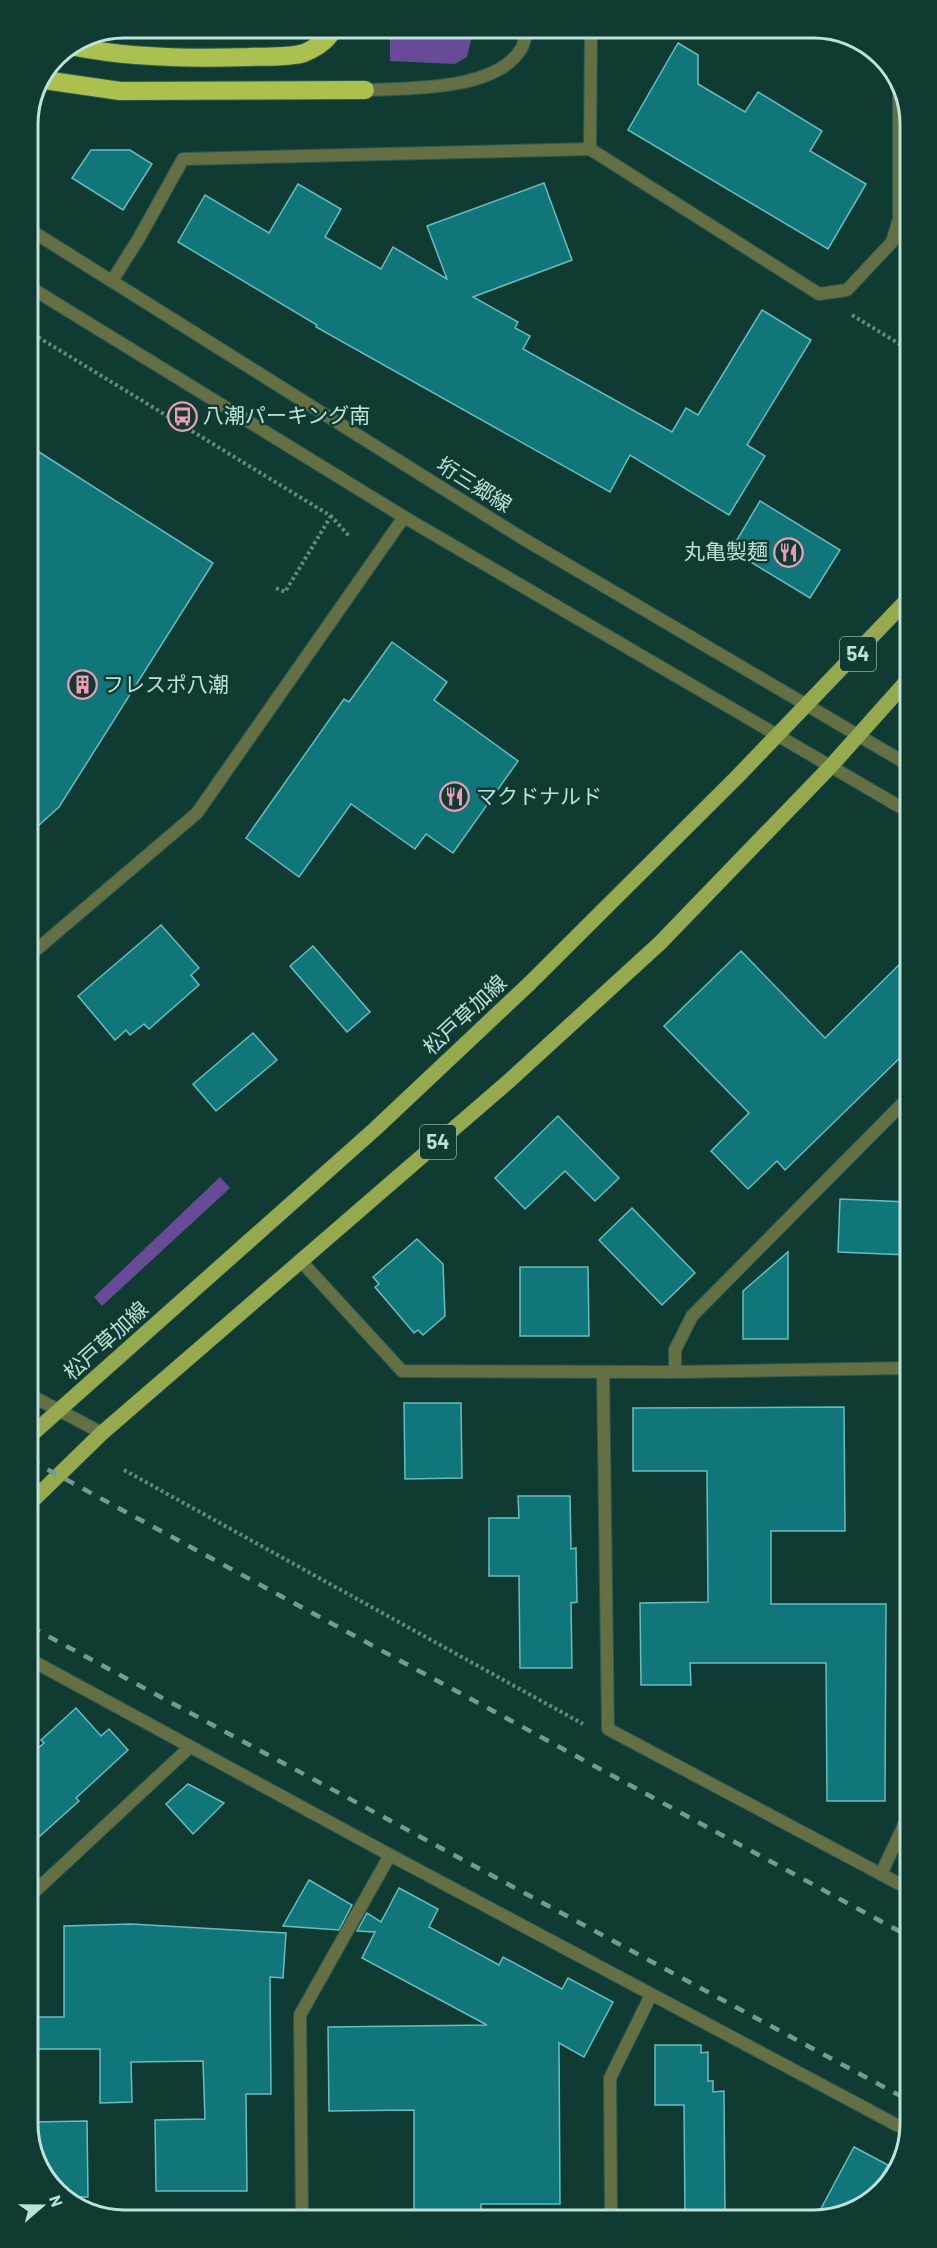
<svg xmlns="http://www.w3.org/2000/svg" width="937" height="2248" font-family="Barlow,'Noto Sans JP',sans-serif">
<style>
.green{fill:#674b96}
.building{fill:#10767a;stroke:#68bdc0;stroke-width:1.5}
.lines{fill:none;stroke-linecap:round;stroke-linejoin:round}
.service-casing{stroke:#2e5951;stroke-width:14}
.minor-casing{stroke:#2e5951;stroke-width:14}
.tertiary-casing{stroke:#2e5951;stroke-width:14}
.primary-casing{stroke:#2e5951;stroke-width:16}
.motorway-casing{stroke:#2e5951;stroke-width:20}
.path{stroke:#608980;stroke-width:4;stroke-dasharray:3 3;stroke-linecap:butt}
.service{stroke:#656f44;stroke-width:12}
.minor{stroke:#656f44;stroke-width:12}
.tertiary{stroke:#656f44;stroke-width:12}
.primary{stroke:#97a94e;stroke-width:15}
.motorway{stroke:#abc04f;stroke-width:18}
.rail{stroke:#739b92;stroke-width:4.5;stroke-dasharray:10 10;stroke-linecap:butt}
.labels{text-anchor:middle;stroke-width:5;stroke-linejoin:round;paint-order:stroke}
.shield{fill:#0f3b33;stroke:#89b0a7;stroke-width:1.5}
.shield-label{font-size:20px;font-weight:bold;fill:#bde2d9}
.poi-label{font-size:21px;fill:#bde2d9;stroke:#0f3b33;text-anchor:start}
.street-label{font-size:21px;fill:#bde2d9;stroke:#0f3b33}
.rim{fill:none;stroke:#bde2d9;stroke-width:3}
</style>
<rect width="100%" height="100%" fill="#0f3b33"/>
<g class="green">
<path d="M 390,27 L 469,27 L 472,36 L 467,57 L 455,64 L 390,61 Z"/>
<path d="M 220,1177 L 230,1188 L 102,1306 L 94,1297 Z"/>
</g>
<g class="building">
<path d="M 678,43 L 698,55 L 698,84 L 745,112 L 758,92 L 822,131 L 810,151 L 866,184 L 828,249 L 628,130 Z"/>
<path d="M 91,150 L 130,150 L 152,164 L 123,210 L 72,178 Z"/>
<path d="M 544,183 L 572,260 L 473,297 L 518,322 L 515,328 L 530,336 L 523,349 L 672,432 L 686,408 L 698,415 L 762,310 L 811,340 L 747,445 L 765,456 L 729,515 L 630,455 L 610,492 L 316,327 L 317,325 L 178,242 L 205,195 L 269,233 L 298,184 L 341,209 L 325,237 L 381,269 L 393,247 L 447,279 L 427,226 Z"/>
<path d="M 28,445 L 213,563 L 59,807 L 29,834 Z"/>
<path d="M 760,501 L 840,550 L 810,598 L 731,550 Z"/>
<path d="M 392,642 L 447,682 L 434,700 L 518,761 L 453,853 L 426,834 L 415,849 L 351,804 L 299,877 L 246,838 L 344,699 L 349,702 Z"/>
<path d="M 161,925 L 199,968 L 191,975 L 199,985 L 149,1029 L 144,1024 L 130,1035 L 126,1030 L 115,1040 L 78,996 Z"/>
<path d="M 313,946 L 370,1012 L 347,1032 L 290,966 Z"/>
<path d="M 741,951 L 825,1038 L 907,957 L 907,1051 L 785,1170 L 777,1161 L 748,1189 L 711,1151 L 749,1113 L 664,1026 Z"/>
<path d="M 253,1033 L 277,1060 L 216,1111 L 193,1084 Z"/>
<path d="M 558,1116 L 619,1178 L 595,1201 L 565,1171 L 525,1209 L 495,1178 Z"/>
<path d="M 840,1199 L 908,1202 L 908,1255 L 838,1252 Z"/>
<path d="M 632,1208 L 695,1273 L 662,1305 L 599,1240 Z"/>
<path d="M 417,1239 L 443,1264 L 445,1316 L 423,1335 L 418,1330 L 414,1333 L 375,1287 L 379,1284 L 373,1277 Z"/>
<path d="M 788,1252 L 788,1339 L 743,1339 L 743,1291 Z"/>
<path d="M 520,1267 L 588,1267 L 589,1336 L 520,1336 Z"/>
<path d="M 404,1403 L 461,1403 L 462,1478 L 405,1479 Z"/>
<path d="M 844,1407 L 845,1531 L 771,1531 L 771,1604 L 886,1604 L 885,1801 L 827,1801 L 826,1663 L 690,1663 L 691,1685 L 641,1685 L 640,1603 L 708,1602 L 707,1471 L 633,1471 L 633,1408 Z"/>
<path d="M 518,1496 L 570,1496 L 571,1549 L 576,1548 L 577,1602 L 571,1603 L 572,1668 L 520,1668 L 519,1576 L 489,1576 L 489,1518 L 519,1518 Z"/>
<path d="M 76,1708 L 101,1736 L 109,1729 L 128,1750 L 76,1798 L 79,1801 L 31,1844 L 31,1754 L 44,1743 L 41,1740 Z"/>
<path d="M 188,1784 L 224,1803 L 193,1834 L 166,1804 Z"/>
<path d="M 309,1880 L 352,1905 L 339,1930 L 283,1926 Z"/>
<path d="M 399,1888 L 438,1909 L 429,1927 L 499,1965 L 503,1957 L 562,1989 L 568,1978 L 613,2002 L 584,2057 L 559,2043 L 560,2204 L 481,2204 L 481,2218 L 414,2219 L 414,2110 L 329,2111 L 328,2027 L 487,2025 L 362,1958 L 375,1932 L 357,1931 L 367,1913 L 381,1922 Z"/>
<path d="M 131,1924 L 286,1933 L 283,1978 L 270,1977 L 271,2094 L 246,2094 L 247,2191 L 156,2191 L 155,2120 L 205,2119 L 203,2061 L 131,2062 L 132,2102 L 100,2103 L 100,2049 L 32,2049 L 32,2017 L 64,2017 L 64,1926 Z"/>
<path d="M 655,2045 L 701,2045 L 701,2053 L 708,2052 L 708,2081 L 713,2081 L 713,2092 L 724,2091 L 725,2217 L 685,2217 L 684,2105 L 655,2105 Z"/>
<path d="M 87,2121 L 88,2197 L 62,2197 L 32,2155 L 32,2122 Z"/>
<path d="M 854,2147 L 888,2165 L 870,2197 L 844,2216 L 817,2216 Z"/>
</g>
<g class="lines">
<defs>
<path id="service" d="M 365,90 C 408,88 496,91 521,49 C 525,44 525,34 527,27"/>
<g id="minor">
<path d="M 590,149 L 591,27"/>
<path d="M 112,281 L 139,238 L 183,159 L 590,149 L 819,294 L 847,290 L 892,242 L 899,219 L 899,84"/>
<path d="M 29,956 L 197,813 L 404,517"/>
<path d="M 300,1260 L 402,1371 L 675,1372 L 908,1368"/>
<path d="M 603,1372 L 608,1729 L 909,1889"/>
<path d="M 675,1372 L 675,1350 L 692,1316 L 907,1099"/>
<path d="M 30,1395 L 102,1433"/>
<path d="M 31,1660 L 390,1855 L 908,2131"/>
<path d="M 881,1874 L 909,1814"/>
<path d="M 31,1895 L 190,1747"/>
<path d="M 611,2218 L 610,2078 L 651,1995"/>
<path d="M 302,2220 L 300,2015 L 390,1855"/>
</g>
<g id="tertiary">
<path d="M 27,228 L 522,538 L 907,764"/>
<path d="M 28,286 L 404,517 L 907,811"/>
</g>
<g id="primary">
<path d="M 30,1436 L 375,1129 L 529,984 L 737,777 L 906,601"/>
<path d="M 30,1503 L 102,1433 L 509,1081 L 660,943 L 831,766 L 906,682"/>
</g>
<g id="motorway">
<path d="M 75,47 C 132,58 190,59 249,57 C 266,56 287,58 304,53 C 316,48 329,40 334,27"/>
<path d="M 44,80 L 120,91 L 365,90"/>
</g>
</defs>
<use href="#service" class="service-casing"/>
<use href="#minor" class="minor-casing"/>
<use href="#tertiary" class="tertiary-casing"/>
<use href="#primary" class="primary-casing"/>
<use href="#motorway" class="motorway-casing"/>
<g class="path">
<path d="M 852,315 L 906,348"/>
<path d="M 28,331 L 331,516 L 349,536"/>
<path d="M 276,588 L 285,592 L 331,516"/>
<path d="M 124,1470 L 583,1724"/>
</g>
<use href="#service" class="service"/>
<use href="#minor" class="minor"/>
<use href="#tertiary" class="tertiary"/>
<use href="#primary" class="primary"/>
<use href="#motorway" class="motorway"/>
<g class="rail">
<path d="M 30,1460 L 910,1937"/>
<path d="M 31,1627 L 910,2101"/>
</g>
</g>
<defs>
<symbol id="bus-ring" viewBox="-11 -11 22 22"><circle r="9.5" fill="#0f3b33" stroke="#f09ab6" stroke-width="1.5"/><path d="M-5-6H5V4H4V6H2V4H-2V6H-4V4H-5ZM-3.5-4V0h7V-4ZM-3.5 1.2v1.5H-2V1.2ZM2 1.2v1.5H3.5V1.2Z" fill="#f09ab6"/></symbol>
<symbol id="restaurant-ring" viewBox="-11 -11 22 22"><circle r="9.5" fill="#0f3b33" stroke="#f09ab6" stroke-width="1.5"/><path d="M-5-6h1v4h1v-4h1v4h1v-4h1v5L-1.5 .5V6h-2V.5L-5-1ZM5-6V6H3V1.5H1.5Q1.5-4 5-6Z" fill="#f09ab6"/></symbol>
<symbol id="building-ring" viewBox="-11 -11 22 22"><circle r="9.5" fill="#0f3b33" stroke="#f09ab6" stroke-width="1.5"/><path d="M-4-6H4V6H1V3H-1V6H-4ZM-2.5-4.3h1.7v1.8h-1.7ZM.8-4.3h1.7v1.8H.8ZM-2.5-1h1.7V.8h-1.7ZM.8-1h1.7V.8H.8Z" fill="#f09ab6"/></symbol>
</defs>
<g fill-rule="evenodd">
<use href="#bus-ring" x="166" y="400" width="33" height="33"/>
<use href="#restaurant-ring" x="772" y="536" width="33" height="33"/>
<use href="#building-ring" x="66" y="668" width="33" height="33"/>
<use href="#restaurant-ring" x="438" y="780" width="33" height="33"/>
</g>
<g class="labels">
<g class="shield">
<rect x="840" y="637" width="36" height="34" rx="4.5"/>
<rect x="420" y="1125" width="36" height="34" rx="4.5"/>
</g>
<g class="shield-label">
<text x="858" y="661">54</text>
<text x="438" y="1149">54</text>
</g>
<g class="poi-label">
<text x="203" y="423">八潮パーキング南</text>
<text x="768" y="559" text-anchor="end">丸亀製麺</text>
<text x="103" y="692">フレスポ八潮</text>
<text x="476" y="804">マクドナルド</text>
</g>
<g class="street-label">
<text transform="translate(474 485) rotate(32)" y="7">垳三郷線</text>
<text transform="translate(465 1015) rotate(-43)" y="7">松戸草加線</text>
<text transform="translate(106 1341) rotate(-42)" y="7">松戸草加線</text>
</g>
</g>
<path d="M0 0H937V2248H0ZM124 38H814A86 86 0 0 1 900 124V2124A86 86 0 0 1 814 2210H124A86 86 0 0 1 38 2124V124A86 86 0 0 1 124 38Z" fill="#0f3b33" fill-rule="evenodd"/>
<path class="rim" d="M124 38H814A86 86 0 0 1 900 124V2124A86 86 0 0 1 814 2210H124A86 86 0 0 1 38 2124V124A86 86 0 0 1 124 38Z"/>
<g transform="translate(42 2206) rotate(70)" stroke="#0f3b33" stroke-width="4.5" paint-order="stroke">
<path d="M0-4.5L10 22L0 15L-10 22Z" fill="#bde2d9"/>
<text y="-9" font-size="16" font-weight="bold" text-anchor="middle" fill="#bde2d9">N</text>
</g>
</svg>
